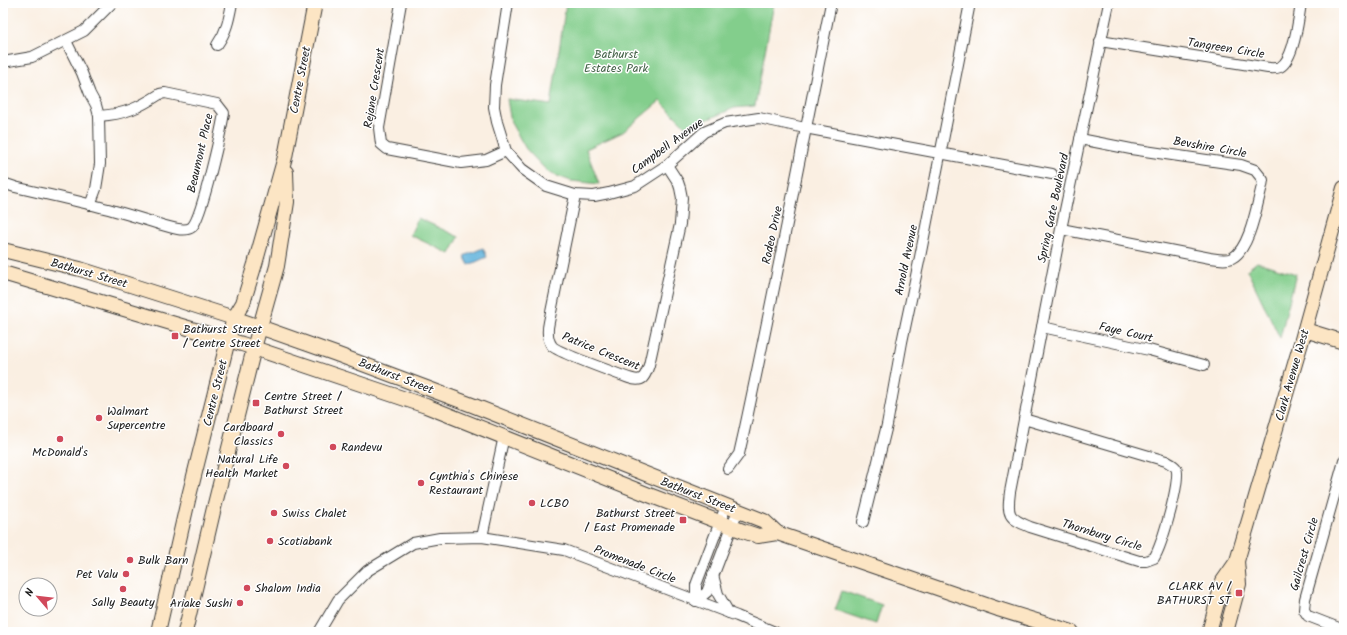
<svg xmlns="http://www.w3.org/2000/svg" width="1347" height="635" font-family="Kalam,sans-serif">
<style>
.green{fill:#83ce8c;stroke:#507554}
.water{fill:#60b2db;stroke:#3e677c}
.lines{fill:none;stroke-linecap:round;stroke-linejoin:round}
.street-casing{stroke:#3d3c3a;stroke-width:12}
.secondary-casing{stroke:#3d3c3a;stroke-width:16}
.street{stroke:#fff;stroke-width:10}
.secondary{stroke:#fce5c4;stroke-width:14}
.poi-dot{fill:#d1495b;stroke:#fff;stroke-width:1.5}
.labels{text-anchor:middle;stroke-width:3;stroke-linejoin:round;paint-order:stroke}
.street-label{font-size:12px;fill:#1c1c1c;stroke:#fff}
.park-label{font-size:12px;fill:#456349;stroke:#fff}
.poi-label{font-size:12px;fill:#1c1c1c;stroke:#fff;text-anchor:start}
</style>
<rect width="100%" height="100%" fill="#fff"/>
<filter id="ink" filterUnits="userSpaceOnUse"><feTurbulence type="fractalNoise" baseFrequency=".025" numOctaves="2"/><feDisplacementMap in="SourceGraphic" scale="8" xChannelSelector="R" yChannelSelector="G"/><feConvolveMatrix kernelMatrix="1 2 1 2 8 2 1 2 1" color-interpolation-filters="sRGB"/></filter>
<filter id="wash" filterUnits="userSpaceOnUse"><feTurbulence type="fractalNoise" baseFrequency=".012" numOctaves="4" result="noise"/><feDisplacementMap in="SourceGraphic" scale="16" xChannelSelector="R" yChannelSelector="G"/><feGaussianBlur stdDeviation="0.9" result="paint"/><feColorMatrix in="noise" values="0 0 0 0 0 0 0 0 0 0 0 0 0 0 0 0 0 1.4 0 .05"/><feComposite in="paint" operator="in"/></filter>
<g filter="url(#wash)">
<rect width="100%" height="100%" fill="#faefe2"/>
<g class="green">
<path d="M 566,3 L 774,3 L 755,106 L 734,108 L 706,120 L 689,130 L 660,101 L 623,132 L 586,149 L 599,184 L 571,181 L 549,173 L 526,149 L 511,123 L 507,99 L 551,105 Z"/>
<path d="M 418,218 L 459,237 L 450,254 L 410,235 Z"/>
<path d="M 1257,262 L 1296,274 L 1280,338 L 1247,270 Z"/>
<path d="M 842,591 L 882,605 L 876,624 L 835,610 Z"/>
</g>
<path class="water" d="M 483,248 L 487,257 L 469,265 L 464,256 Z"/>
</g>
<g filter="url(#ink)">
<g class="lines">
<defs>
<g id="street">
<path d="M 401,3 L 379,128 L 381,144 L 387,149 L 461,163 L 486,160 L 506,151"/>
<path d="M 508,3 L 495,85 L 494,107 L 497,122 L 506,151 L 522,169 L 546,186 L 575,195 L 594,196 L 609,193 L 635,186 L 667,165 L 704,132 L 725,123 L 759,118 L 805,128 L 1052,174"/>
<path d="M 66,41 L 82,73 L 90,94 L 96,105 L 99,116 L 100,164 L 96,189 L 90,205"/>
<path d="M 1100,41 L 1262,67 C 1267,68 1275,69 1280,67 C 1294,60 1299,17 1301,3"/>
<path d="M 217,45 C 227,31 229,19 232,3"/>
<path d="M 3,62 L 32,57 L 84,31 L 112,3"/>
<path d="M 3,183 L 15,187 C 44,194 74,200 104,208 C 124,213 143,219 162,225 C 170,227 185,233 192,227 C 202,217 221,131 224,113 L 217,104 L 165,93 L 160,94 C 138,108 126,114 99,116"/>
<path d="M 575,195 L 549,322 C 547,331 547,339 552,346 C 557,352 618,374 629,378 C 643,383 645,377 649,365 L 680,224 L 682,198 L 680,188 L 678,182 L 667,165"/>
<path d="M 1061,229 L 1210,258 C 1217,259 1226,261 1232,258 C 1250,249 1257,204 1262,186 L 1263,180 L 1255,170 L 1241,165 L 1131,149 L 1080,139"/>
<path d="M 1042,327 L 1149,350 L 1204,365"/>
<path d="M 1024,419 L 1166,461 C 1169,463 1174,465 1176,468 C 1182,479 1161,547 1154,558 L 1146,561 L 1139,561 L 1030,527 C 1008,518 1007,515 1010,492 L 1061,229 L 1109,3"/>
<path d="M 1344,461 L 1305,599 L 1304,610 L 1308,616 L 1344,630"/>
<path d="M 728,469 L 739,454 L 744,432 C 775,289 802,146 831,3"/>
<path d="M 863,522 L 887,425 L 902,342 L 920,257 L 970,3"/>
<path d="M 482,537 L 504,436"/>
<path d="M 713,575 L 718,594 L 729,613"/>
<path d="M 696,601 L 707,592 L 738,511"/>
<path d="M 696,601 L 696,585 L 726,506"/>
<path d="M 319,632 L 338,600 L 367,571 L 413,543 L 440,538 L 482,537 L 564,550 L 737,616 L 775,632"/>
</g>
<g id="secondary">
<path d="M 3,250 L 80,269 L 234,318 L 336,354 L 472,405 L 764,521 L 777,533 L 998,609 L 1072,632"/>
<path d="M 3,273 L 242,344 L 426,406 L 649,495 L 743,531 L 758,536 L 777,533"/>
<path d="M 1305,330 L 1344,342"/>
<path d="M 158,632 L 189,496 L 228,340 L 234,318 L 243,303 L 255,264 L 285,157 L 315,3"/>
<path d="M 185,632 L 213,512 L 254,348 L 277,266 L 287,202 L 286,172"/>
<path d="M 1209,632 L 1223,581 L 1237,561 L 1301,343 L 1344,188"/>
<path d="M 1226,632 L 1239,584 L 1237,561"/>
</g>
</defs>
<use href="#street" class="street-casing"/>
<use href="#secondary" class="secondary-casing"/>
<use href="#street" class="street"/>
<use href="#secondary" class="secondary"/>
</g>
</g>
<g class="poi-dot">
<rect x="171" y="332" width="8" height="8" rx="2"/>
<rect x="252" y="399" width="8" height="8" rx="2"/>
<circle cx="99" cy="418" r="4"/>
<circle cx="281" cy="434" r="4"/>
<circle cx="60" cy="439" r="4"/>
<circle cx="333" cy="447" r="4"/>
<circle cx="286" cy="466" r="4"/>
<circle cx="421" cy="483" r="4"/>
<circle cx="532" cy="503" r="4"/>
<circle cx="274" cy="513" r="4"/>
<rect x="679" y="516" width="8" height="8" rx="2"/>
<circle cx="270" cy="541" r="4"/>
<circle cx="130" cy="560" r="4"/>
<circle cx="126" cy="574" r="4"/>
<circle cx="247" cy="588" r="4"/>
<circle cx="123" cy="589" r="4"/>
<rect x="1235" y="589" width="8" height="8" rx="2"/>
<circle cx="240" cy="603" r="4"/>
</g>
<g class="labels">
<g class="street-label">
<text transform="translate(1226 48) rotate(9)" y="4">Tangreen Circle</text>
<text transform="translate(300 80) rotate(-79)" y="4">Centre Street</text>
<text transform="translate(374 88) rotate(-81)" y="4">Rejane Crescent</text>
<text transform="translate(667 146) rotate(-36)" y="4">Campbell Avenue</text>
<text transform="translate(1210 147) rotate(10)" y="4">Bevshire Circle</text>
<text transform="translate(200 153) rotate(-77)" y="4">Beaumont Place</text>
<text transform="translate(1053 208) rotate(-78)" y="4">Spring Gate Boulevard</text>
<text transform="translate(772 235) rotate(-78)" y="4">Rodeo Drive</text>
<text transform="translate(906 260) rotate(-78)" y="4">Arnold Avenue</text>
<text transform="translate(89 273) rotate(16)" y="4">Bathurst Street</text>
<text transform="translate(1126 332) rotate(13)" y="4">Faye Court</text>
<text transform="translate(601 351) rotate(22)" y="4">Patrice Crescent</text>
<text transform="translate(1292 375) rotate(-74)" y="4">Clark Avenue West</text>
<text transform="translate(396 376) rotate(21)" y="4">Bathurst Street</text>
<text transform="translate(215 393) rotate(-76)" y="4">Centre Street</text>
<text transform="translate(698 495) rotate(21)" y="4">Bathurst Street</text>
<text transform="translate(1102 535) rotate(17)" y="4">Thornbury Circle</text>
<text transform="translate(1304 554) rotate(-74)" y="4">Gailcrest Circle</text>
<text transform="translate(635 564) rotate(21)" y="4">Promenade Circle</text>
</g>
<g class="park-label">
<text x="616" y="58">Bathurst<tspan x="616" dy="14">Estates Park</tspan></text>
</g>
<g class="poi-label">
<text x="183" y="333">Bathurst Street<tspan x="183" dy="14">/ Centre Street</tspan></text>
<text x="264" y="400">Centre Street /<tspan x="264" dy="14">Bathurst Street</tspan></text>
<text x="107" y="415">Walmart<tspan x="107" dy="14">Supercentre</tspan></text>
<text x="273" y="431" text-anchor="end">Cardboard<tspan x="273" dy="14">Classics</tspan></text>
<text x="341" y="451">Randevu</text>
<text x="60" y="456" text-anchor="middle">McDonald's</text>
<text x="278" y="463" text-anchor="end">Natural Life<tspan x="278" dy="14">Health Market</tspan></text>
<text x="429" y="480">Cynthia's Chinese<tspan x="429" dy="14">Restaurant</tspan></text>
<text x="540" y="507">LCBO</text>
<text x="282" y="517">Swiss Chalet</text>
<text x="675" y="517" text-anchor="end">Bathurst Street<tspan x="675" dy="14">/ East Promenade</tspan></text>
<text x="278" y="545">Scotiabank</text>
<text x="138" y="564">Bulk Barn</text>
<text x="118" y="578" text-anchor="end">Pet Valu</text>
<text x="1231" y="590" text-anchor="end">CLARK AV /<tspan x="1231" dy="14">BATHURST ST</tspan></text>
<text x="255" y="592">Shalom India</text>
<text x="123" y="606" text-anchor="middle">Sally Beauty</text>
<text x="232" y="607" text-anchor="end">Ariake Sushi</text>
</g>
</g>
<rect width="1347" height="635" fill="none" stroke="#fff" stroke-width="16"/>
<g transform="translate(38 597) rotate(298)"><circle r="19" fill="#ffffff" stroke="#a4a4a4"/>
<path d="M0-3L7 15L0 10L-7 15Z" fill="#d1495b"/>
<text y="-6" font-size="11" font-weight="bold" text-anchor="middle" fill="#1c1c1c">N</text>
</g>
</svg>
